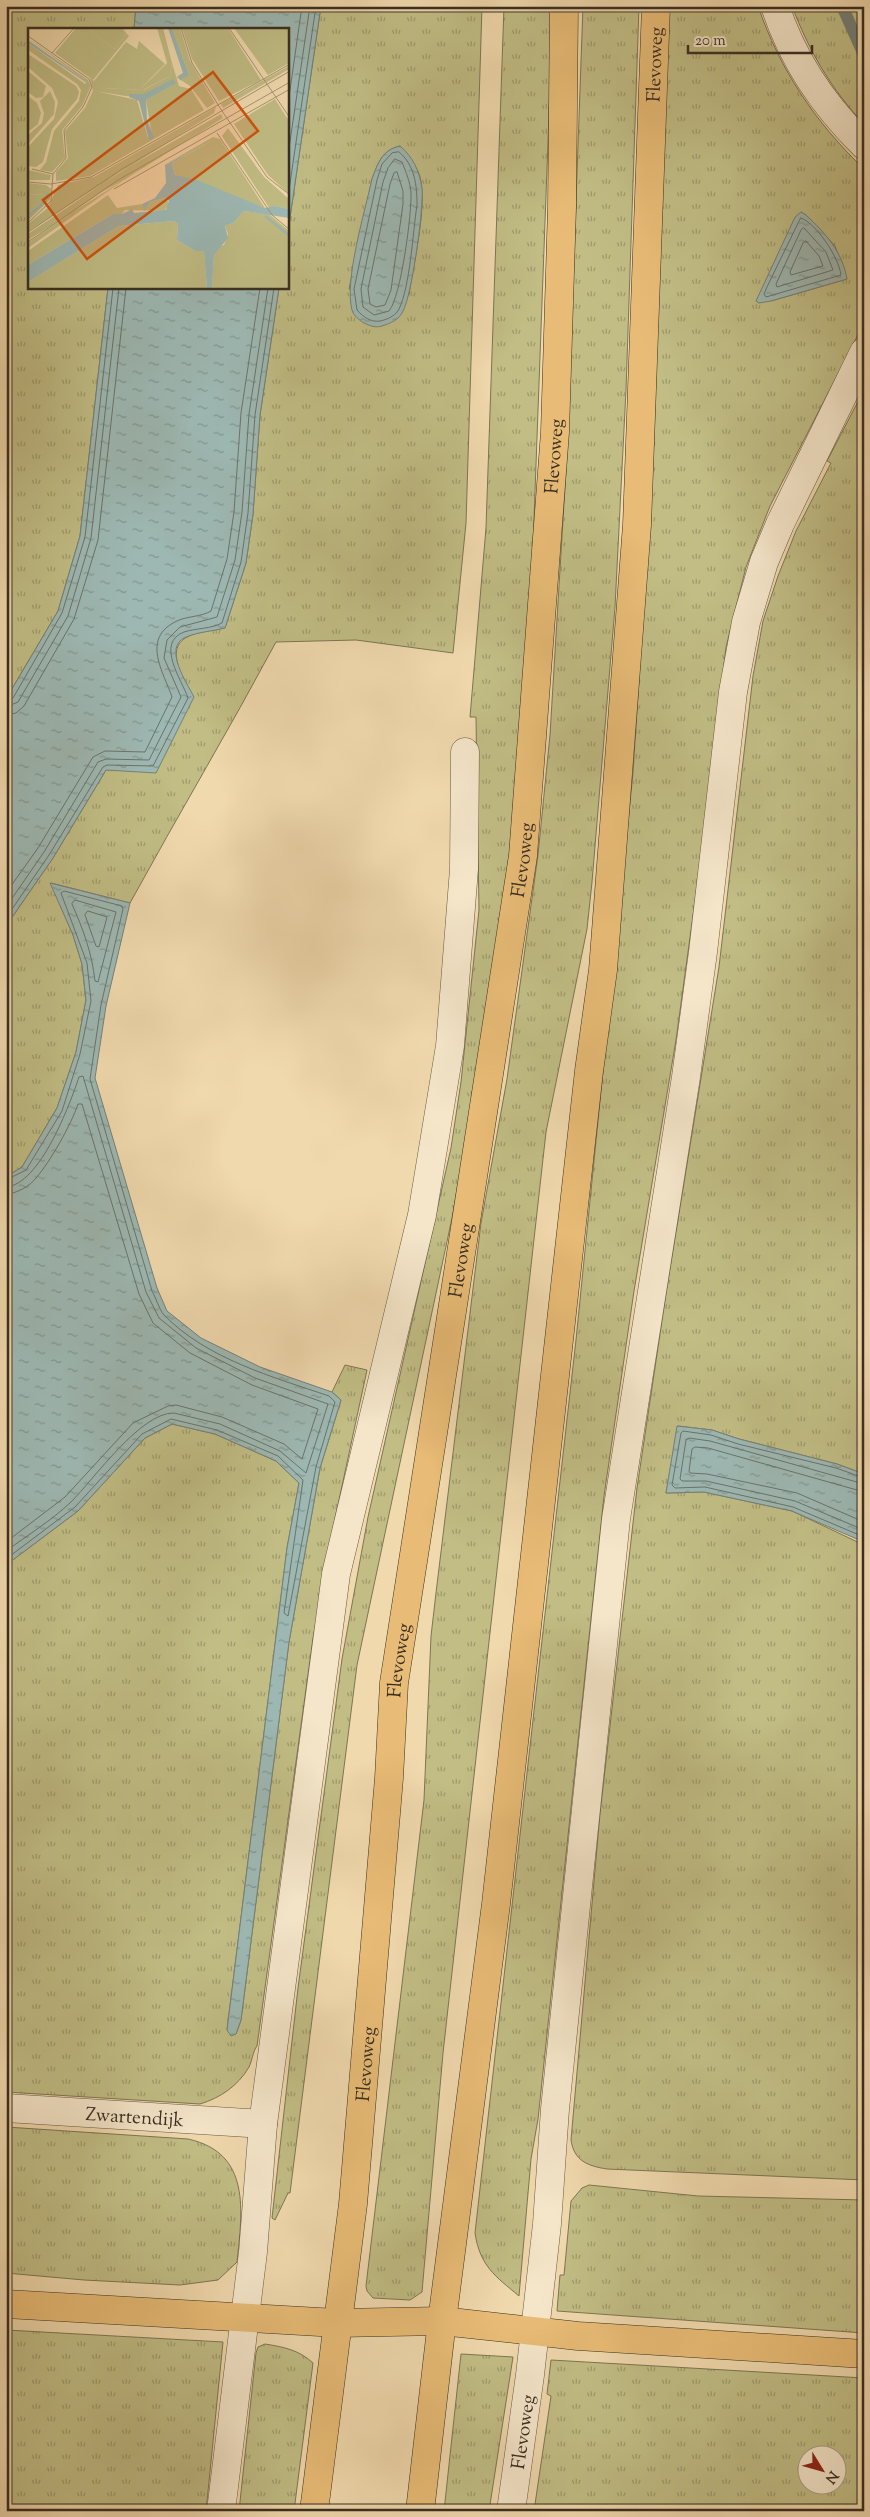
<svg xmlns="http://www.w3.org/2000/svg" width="870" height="2517" font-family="'Sorts Mill Goudy',serif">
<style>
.grass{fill:url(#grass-tufts);stroke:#7d7654;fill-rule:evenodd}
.water{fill:url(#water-ripples);stroke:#758179}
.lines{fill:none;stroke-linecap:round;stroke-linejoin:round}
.shore{stroke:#6b736a;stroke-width:1}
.stream{stroke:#758179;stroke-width:12}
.minor-casing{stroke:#675945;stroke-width:29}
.highway-casing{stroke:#392e22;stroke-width:29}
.minor{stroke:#f5e6ca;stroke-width:28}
.highway{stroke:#e8bc76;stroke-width:28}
.labels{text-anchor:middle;stroke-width:4.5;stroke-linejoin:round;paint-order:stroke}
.street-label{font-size:19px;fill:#392e22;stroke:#f5e6ca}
.inset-river{fill:none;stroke:#9db8b3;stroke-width:2.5}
.inset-road{fill:none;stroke:#a79575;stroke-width:1}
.view{fill:#ce530f;fill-opacity:0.15;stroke:#ce530f;stroke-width:2.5}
.inset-edge{fill:none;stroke:#392e22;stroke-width:2.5}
</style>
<defs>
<pattern id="grass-tufts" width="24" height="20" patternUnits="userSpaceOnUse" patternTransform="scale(1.25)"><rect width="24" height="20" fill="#c1bd85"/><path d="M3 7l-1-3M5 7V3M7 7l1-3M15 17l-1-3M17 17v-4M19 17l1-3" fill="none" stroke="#9e9a6c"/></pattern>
<pattern id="water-ripples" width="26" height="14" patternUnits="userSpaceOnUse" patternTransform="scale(1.25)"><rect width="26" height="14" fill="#9db8b3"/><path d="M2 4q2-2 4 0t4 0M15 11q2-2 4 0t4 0" fill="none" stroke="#819691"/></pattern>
</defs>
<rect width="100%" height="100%" fill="#f0d9ad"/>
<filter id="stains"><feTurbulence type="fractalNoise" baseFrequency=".004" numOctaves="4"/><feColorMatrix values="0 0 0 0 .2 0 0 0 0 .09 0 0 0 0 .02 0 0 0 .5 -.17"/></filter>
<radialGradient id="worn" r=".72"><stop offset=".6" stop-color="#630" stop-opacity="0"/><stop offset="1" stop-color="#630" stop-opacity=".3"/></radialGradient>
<g class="grass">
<path d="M 6,6 L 136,6 L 134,29 L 29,29 L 29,288 L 108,288 L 80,536 L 58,611 L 6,699 Z"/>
<path d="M 321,6 L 482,6 L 466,523 L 453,653 L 356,640 L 276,642 C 229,730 178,815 130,903 L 51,883 L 73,935 L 82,964 L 86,1000 L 76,1052 L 57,1108 L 22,1167 L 6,1177 L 6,926 L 53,858 L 106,770 L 178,665 C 168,632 202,633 225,628 L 246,563 L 253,514 L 260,415 L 279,288 L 288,288 L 288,231 ZM 400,146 C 405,154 413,162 418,171 C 430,197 413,265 409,295 L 349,289 L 372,179 C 378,163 382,150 400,146 Z"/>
<path d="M 504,6 L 553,6 L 533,546 L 510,849 L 481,1058 L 452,1218 L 357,1665 L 290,2193 L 288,2193 L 275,2220 L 272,2218 L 298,1988 L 342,1659 L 368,1517 L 451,1148 L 461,1082 L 479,910 L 476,717 L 470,717 L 486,528 Z"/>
<path d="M 583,6 L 639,6 L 626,390 L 615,607 L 592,882 L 587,929 L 546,1132 L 443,2053 L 422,2292 L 410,2300 L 373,2298 L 367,2291 L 366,2286 L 424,1800 L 431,1636 L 436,1593 L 481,1223 L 507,1079 L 538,855 L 550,735 L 567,454 Z"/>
<path d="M 669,6 L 758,6 C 780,70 815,122 864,169 L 864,323 L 770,506 L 746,567 L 726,647 L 703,842 L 676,1040 L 634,1291 L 604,1496 L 538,2119 L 531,2159 L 519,2296 C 495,2276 480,2266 475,2233 L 576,1340 L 633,773 L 653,461 ZM 801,212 L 806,215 L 835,246 L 847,279 L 771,301 Z"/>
<path d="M 792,6 L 864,6 L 864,124 C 831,89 809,51 792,6 Z"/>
<path d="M 864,390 L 864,1474 L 837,1464 L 739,1439 L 712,1430 L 678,1426 L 666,1493 L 704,1492 L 792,1511 L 864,1545 L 864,2180 L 607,2169 C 588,2166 574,2161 571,2140 L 600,1814 L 637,1488 L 666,1294 L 719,967 L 753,676 L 763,621 L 778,576 L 796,531 L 831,463 L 827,461 Z"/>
<path d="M 345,1365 L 367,1370 L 334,1523 L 313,1638 L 257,2046 C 253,2051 252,2061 249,2067 C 238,2086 220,2098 200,2104 L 6,2092 L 6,1565 L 78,1511 L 145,1438 L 172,1424 L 215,1434 L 276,1461 L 299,1483 L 287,1548 L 227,2030 L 236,2034 L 241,2020 L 289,1642 L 320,1468 L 341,1400 L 332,1392 Z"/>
<path d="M 6,2127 L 188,2139 C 252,2153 242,2212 237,2262 L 218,2280 L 180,2285 L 84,2280 L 6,2273 Z"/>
<path d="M 589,2185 L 698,2196 L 864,2200 L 864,2333 L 557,2311 L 560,2275 L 564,2275 L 571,2201 L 582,2188 Z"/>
<path d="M 6,2330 L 223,2342 L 206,2511 L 6,2511 Z"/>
<path d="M 265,2344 C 284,2347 299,2350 313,2363 L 294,2511 L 239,2511 L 256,2353 L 258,2347 Z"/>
<path d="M 461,2354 L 513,2357 L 489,2511 L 444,2511 Z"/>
<path d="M 551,2360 L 864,2378 L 864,2511 L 534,2511 L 551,2396 L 547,2394 ZM 808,2454 L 838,2454 L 838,2484 L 808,2484 Z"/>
</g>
<g class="water">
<path d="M 136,6 L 321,6 L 288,231 L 288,29 L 134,29 Z"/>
<path d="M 400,146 C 413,157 419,170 422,188 C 424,207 412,295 403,311 C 399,320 391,323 382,326 C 376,328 370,326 364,323 C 359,320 353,315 352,310 C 344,281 365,211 372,179 C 378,163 382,150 400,146 Z"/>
<path d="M 801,212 L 806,215 C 826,234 842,251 847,279 L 771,301 L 759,303 L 756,301 L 795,217 Z"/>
<path d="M 108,288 L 279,288 L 260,415 L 253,514 L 246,563 L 225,628 C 213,631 198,632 186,637 C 162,647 187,683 194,697 L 156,773 L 106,770 L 53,858 L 6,926 L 6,699 L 58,611 L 80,536 Z"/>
<path d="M 50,883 L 130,903 L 106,1006 L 95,1078 L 157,1288 L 167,1311 L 201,1338 L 260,1367 L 332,1392 L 341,1400 L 320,1468 L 289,1642 L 241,2020 L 236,2034 L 231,2036 L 227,2030 L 287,1548 L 299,1483 L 276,1461 L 215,1434 L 172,1424 L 145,1438 L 78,1511 L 6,1565 L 6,1177 L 22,1167 L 57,1108 L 76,1052 L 86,1000 L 82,964 L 73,935 Z"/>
<path d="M 677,1426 L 712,1430 L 739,1439 L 837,1464 L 864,1474 L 864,1542 L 792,1511 L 704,1492 L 666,1493 Z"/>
</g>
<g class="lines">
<g class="shore">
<path d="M 288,104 L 302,6"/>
<path d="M 399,152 C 415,165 417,186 417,205 C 413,231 410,287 399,309 C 396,315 390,318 384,320 C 373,324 364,318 357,310 L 354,289 L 377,180 L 382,164 L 392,153 Z"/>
<path d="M 288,155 L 310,6"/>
<path d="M 395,159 L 402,162 C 406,172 410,182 411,192 C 412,213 401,297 389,311 L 374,315 L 363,307 L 361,289 L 383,182 L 388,168 Z"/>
<path d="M 397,172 L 403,191 L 403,204 L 391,290 L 385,305 L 376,307 L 370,304 L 368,289 L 390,184 L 394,173 Z"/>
<path d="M 288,197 L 316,6"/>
<path d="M 801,218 C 817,224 839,258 841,275 L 766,297 L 764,294 L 767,287 Z"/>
<path d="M 804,228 L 826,252 L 833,270 L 777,287 L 776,284 L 801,230 Z"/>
<path d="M 806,241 L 819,256 L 823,266 L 791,275 L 790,272 L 803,243 Z"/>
<path d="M 6,701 L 13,698 L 62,613 L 85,537 L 113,288"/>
<path d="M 6,707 L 18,702 L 68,616 L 91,538 L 119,288"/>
<path d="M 6,715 L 16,713 L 24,706 L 74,619 L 98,540 L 126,288"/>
<path d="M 6,893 L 38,848 L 93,757 L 105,751 L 145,752 L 172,697 C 164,673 140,638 177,621 C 187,616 201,617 211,611 L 227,559 L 234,512 L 241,413 L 260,288"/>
<path d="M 75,900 L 116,912 L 98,982 L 95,981 C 92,953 83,929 72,904 Z"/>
<path d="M 6,907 L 44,852 L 98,762 L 106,759 L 149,760 L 181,697 L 164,658 L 167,640 L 180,627 L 217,617 L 235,560 L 242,512 L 249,414 L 268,288"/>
<path d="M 88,911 L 107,917 L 99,947 L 96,946 L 85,915 Z"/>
<path d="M 6,918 L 49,855 L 103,767 L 107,765 L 153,766 L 188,698 C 182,680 155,643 184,632 C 196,628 211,629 222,623 L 241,562 L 248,513 L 255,415 L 274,288"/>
<path d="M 6,1180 L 26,1170 L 62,1111 L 80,1054 L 91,1001 L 87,963 L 61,893 L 64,891 L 122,906 L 123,909 L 101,1005 L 90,1079 L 152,1291 C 156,1298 159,1309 164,1315 C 207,1359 273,1377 329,1396 L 335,1402 L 316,1467 L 288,1616 L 284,1613 L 303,1480 L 278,1456 L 217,1430 L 171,1419 L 142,1434 L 75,1507 L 6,1559"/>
<path d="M 6,1187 C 40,1185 70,1104 79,1077 L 83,1076 L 146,1292 L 159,1318 L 196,1348 L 255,1378 L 328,1404 L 306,1473 L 280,1451 L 220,1424 L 174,1413 C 141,1412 94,1479 71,1502 C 52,1520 28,1535 6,1551"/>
<path d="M 6,1194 C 16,1194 30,1186 36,1178 C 50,1162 71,1125 78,1104 L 82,1104 L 139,1294 L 153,1323 L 190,1353 L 252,1385 L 318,1409 L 302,1459 L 284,1444 L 222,1417 L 176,1405 L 168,1406 L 133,1423 L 65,1497 L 6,1542"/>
<path d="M 864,1478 L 836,1468 L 738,1444 L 711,1435 L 683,1431 L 681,1433 L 672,1485 L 675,1488 L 705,1487 L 793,1507 L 864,1537"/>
<path d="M 864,1484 L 710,1441 L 689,1438 L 686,1440 L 680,1479 L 682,1481 L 706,1481 L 795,1501 L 864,1530"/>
<path d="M 864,1492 L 708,1448 L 695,1447 L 692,1449 L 689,1471 L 690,1473 L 707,1474 L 797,1493 L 864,1522"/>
</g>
<path class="stream" d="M 842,6 L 864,55"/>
<defs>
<g id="minor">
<path d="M 775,6 C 793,61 823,105 864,145"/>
<path id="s1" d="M 6,2108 L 263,2124"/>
<path d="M 221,2511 L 253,2252 L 263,2124 L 336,1574 L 422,1215 L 450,1046 L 464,869 L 465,752"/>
<path id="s2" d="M 511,2511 L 530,2375 L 547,2224 L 555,2109 L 616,1519 L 686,1077 L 703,952 L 733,692 L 746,622 L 764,562 L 780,524 L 864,352"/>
</g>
<g id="highway">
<path d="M 6,2304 L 337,2323 L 442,2321 L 578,2336 L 864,2354"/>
<path id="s3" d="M 314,2511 L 353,2204 L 389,1778 L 394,1683 L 523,856 L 555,432 L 562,207 L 564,6"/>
<path id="s4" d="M 420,2511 L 442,2321 L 496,1904 L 589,1071 L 603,970 L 637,525 L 656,6"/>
</g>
</defs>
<use href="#minor" class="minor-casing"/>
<use href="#highway" class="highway-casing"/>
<use href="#minor" class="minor"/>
<use href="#highway" class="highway"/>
</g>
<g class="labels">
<g class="street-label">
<text dy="7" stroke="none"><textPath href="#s4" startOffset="2459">Flevoweg</textPath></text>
<text dy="7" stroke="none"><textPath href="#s3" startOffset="2070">Flevoweg</textPath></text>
<text dy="7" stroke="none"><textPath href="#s3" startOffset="1665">Flevoweg</textPath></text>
<text dy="7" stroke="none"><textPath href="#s3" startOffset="1260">Flevoweg</textPath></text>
<text dy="7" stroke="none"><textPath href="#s3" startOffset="855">Flevoweg</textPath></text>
<text dy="7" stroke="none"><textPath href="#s3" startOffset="450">Flevoweg</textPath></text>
<text dy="7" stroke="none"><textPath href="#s1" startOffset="129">Zwartendijk</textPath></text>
<text dy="7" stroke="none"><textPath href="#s2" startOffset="80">Flevoweg</textPath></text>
</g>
</g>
<g transform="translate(28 28)">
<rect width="261" height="261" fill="#f0d9ad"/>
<path d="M 60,0 L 94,0 L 99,6 L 86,21 ZM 144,0 L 152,0 L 162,33 L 187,75 L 179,80 L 162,58 L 148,49 L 161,47 ZM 154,0 L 200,0 L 233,52 L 191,73 L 164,31 ZM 206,0 L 261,0 L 261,35 L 240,47 ZM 0,10 L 60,52 L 63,58 L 54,78 L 34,102 L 37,130 L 24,144 L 12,142 L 18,134 L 26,103 L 51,73 L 53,62 L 49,56 L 0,22 L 0,15 L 57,56 L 59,54 ZM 111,13 L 137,36 L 113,60 L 74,60 L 116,62 L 142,48 L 144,35 L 151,58 L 163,61 L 176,82 L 62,148 L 28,153 L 28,144 L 40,130 L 37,103 L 57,80 L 65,63 L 62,50 L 66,53 L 98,14 L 109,21 ZM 147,55 L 118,72 L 124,107 L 120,110 L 109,72 L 67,63 L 98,68 L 116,67 ZM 0,26 L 48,58 L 51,64 L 49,71 L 24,101 L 15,134 L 8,139 L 0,138 L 0,119 L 26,91 L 30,74 L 24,60 L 0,39 ZM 261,38 L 261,41 L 195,80 L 193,76 ZM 0,43 L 18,58 L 15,69 L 8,70 L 0,64 ZM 22,63 L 27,74 L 26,86 L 0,116 L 0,107 L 14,95 L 16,85 L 12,73 ZM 0,68 L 9,75 L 13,85 L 10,96 L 0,104 ZM 247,71 L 261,93 L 261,166 L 240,147 L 206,96 ZM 188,79 L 186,85 L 0,203 L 0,196 L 20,180 L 30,157 L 66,149 ZM 193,86 L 195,90 L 0,212 L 0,206 L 92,144 ZM 200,100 L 236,149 L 261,171 L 261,181 L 247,178 L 242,181 L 194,108 ZM 185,109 L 192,111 L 237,180 L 147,147 L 144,135 L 185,112 L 134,138 ZM 154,122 L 96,152 L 0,220 L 0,215 L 75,163 ZM 0,142 L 23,147 L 22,152 L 0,152 ZM 18,157 L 23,161 L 22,171 L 0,193 L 0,166 L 17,167 ZM 80,167 L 89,180 L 114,176 L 116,182 L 122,174 L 137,170 L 142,176 L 136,183 L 97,182 L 94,186 L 85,186 L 0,237 L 0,223 ZM 216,183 L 241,186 L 261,203 L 261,261 L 184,261 L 186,227 L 189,219 L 196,217 L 200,206 L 197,198 L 205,195 ZM 146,193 L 150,196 L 149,212 L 167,223 L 176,222 L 179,261 L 0,261 L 0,254 L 91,198 Z" fill="#c1bd85" fill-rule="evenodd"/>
<path d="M 48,0 L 60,0 L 86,21 L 99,6 L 101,8 L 65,52 L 27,25 ZM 129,0 L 135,0 L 144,35 L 142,48 L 115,62 L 73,60 L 113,60 L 125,49 L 139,35 ZM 251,109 L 261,118 L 261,155 L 250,146 L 236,125 L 236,113 ZM 0,155 L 18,157 L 18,167 L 0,166 Z" fill="#c1bd85"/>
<path d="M 140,0 L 144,0 L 161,47 L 152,52 L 150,48 L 155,45 ZM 0,12 L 59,54 L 59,55 L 0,15 ZM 145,51 L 148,55 L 118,72 L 119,92 L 126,110 L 121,112 L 111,73 L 101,69 L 101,66 L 116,66 ZM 184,112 L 144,135 L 147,147 L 166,151 L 237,180 L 247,178 L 261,181 L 261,190 L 216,183 L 205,195 L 197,198 L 200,210 L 186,227 L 184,261 L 179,261 L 176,223 L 167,223 L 149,212 L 150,196 L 146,193 L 91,198 L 0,254 L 0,237 L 85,186 L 94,186 L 104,181 L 106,185 L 138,182 L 141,173 L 137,170 L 122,174 L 116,183 L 114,176 L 127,170 L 138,155 L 137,137 Z" fill="#9db8b3"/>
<path class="inset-river" d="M 0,188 L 14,177 L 20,165M 237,188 L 262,208"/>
<path class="inset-road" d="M 153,0 L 164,35 L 194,83 L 239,149 L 262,167M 201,0 L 262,90M 0,8 L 61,51 L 64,59 L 55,79 L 36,102 L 38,130 L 25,146 L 23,173 L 0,195M 24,25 L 46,0M 189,105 L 244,187 L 262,202M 4,141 L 25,146M 0,154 L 23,156 L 63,149 L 262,36M 86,161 L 262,61M 0,204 L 94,141 L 262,43M 0,214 L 90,152 L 262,54"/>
<path class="view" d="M 185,44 L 230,103 L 59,231 L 15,172 Z"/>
<rect width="261" height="261" class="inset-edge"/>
</g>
<rect width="870" height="2517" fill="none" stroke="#f0d9ad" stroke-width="25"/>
<rect x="8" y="8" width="855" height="2502" fill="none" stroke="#392e22" stroke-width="2.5"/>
<rect x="12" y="12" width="845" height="2492" fill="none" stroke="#392e22"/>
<g transform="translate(822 2470) rotate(127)"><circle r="24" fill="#f5e6ca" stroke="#aa9c87"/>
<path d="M0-4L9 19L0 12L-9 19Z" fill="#8f2418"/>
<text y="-8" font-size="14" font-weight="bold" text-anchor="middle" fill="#392e22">N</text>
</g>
<path d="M688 45v8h124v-8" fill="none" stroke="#392e22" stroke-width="2.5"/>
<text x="695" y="45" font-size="15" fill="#392e22" stroke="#f5e6ca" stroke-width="4" paint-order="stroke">20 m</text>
<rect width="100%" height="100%" filter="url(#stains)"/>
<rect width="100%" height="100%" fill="url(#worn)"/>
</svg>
